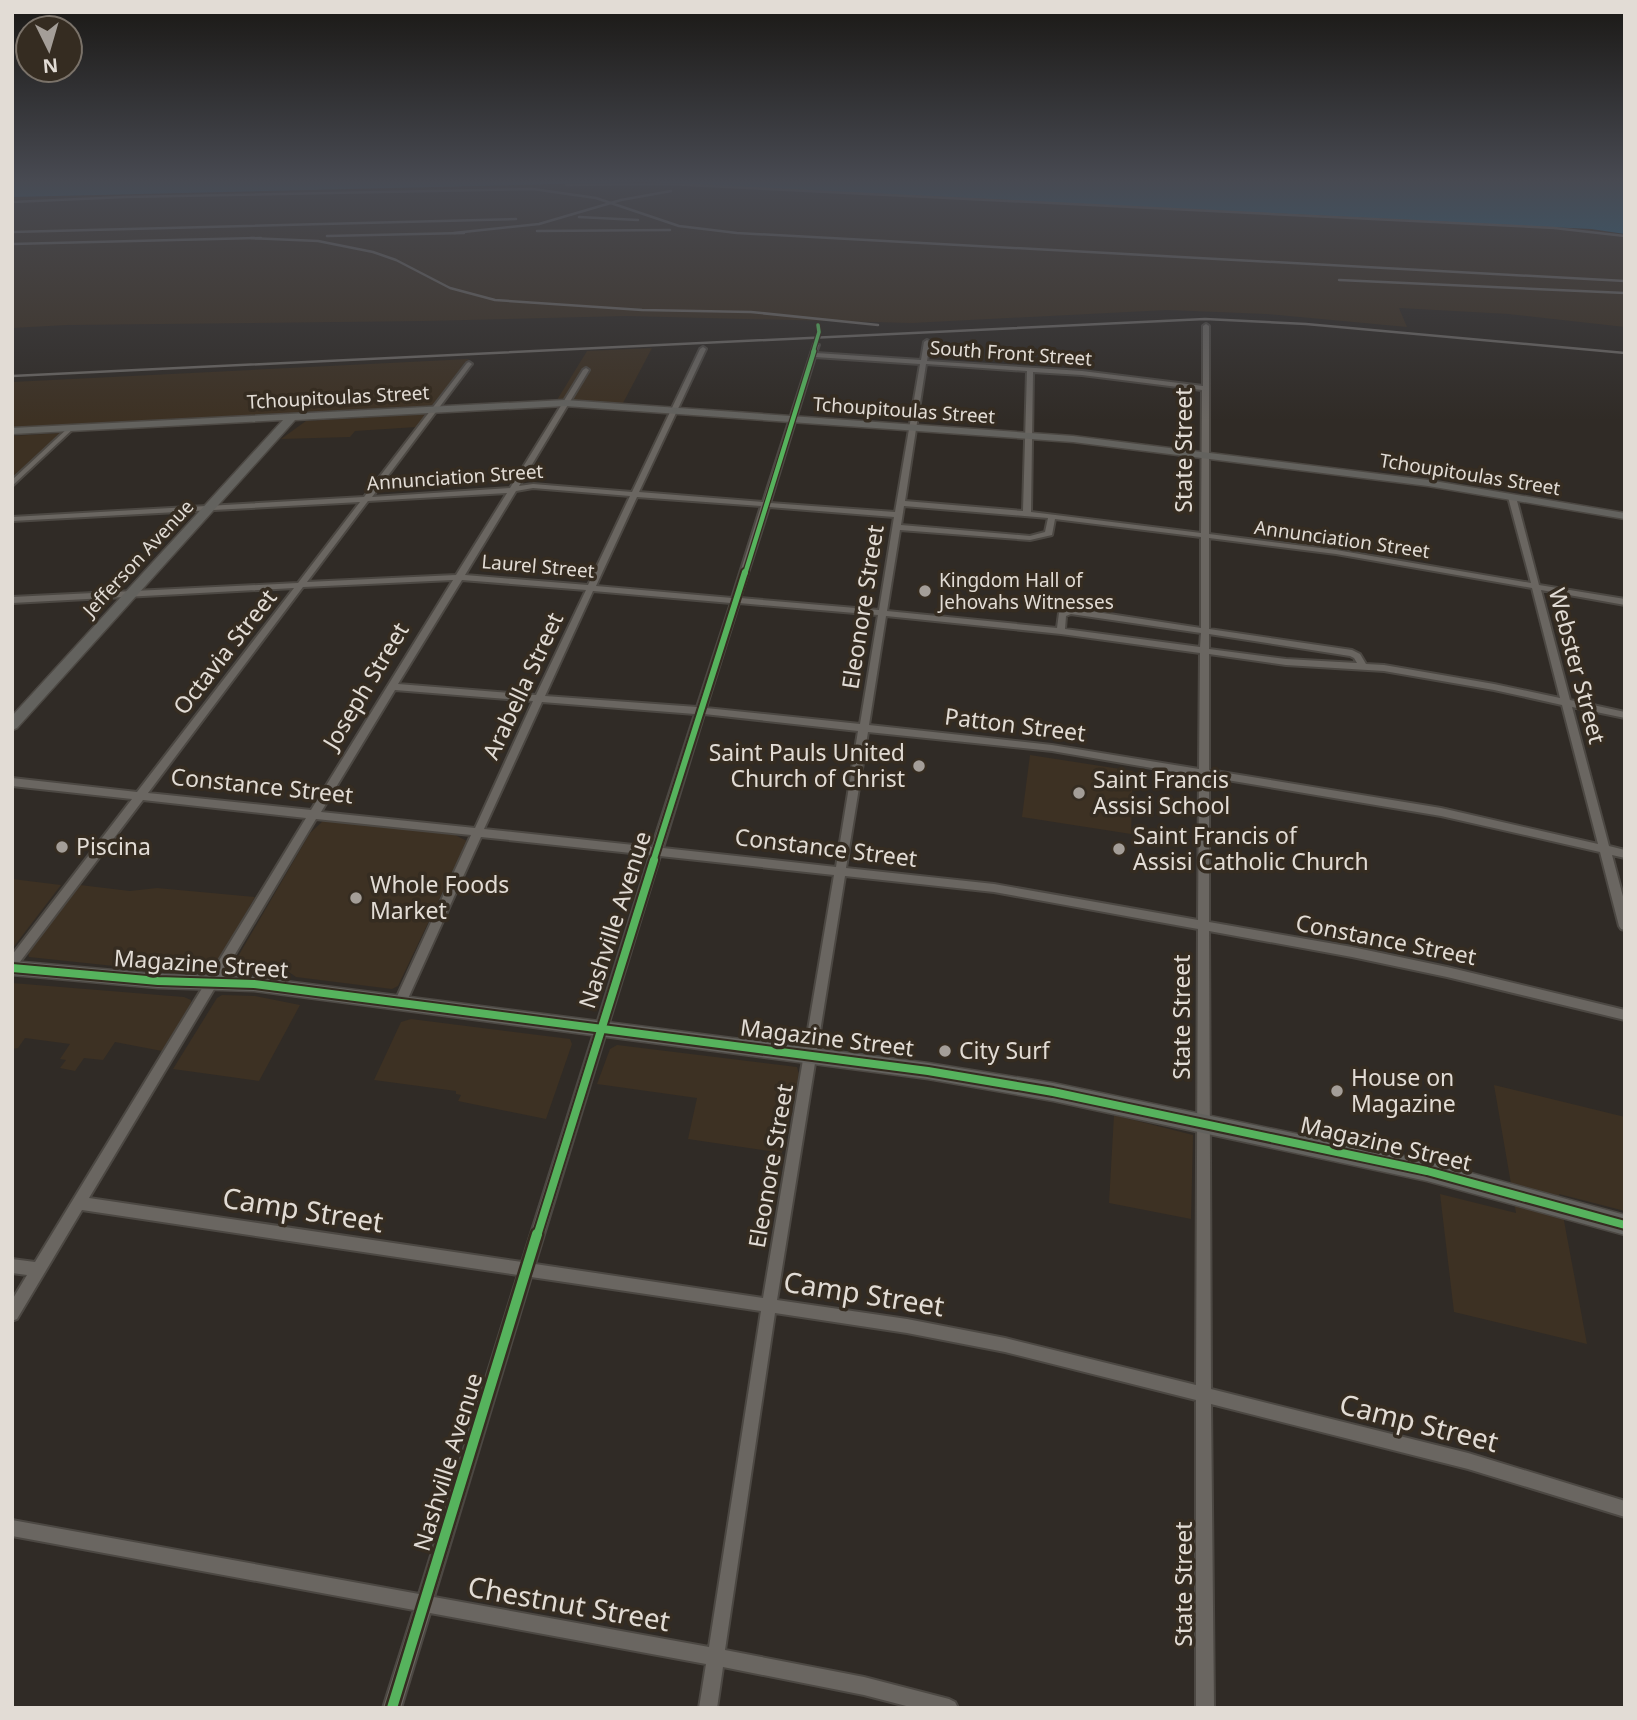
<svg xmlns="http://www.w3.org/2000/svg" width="1637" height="1720" font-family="'Noto Sans',sans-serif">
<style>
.built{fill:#3d3123}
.water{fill:#276c8f}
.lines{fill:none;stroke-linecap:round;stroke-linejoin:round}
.street-casing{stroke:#4c4843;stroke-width:4}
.secondary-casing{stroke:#4c4843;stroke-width:3}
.street{fill:#6a6661;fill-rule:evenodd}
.secondary{fill:#63625e;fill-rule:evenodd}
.rail{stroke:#6a6662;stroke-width:2.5}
.cycleway-far4-casing{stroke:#352c21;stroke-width:6}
.cycleway-far3-casing{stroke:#352c21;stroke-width:7}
.cycleway-far2-casing{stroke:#352c21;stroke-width:10}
.cycleway-far1-casing{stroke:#352c21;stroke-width:12}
.cycleway-casing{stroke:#352c21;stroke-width:15}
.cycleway-far4{stroke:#56b35d;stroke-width:3.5}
.cycleway-far3{stroke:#56b35d;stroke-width:4.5}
.cycleway-far2{stroke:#56b35d;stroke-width:6}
.cycleway-far1{stroke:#56b35d;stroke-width:8}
.cycleway{stroke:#56b35d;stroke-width:10}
.poi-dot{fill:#a49e98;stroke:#352c21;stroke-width:2.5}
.labels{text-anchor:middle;stroke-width:7;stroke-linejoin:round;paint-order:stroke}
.far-street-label{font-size:19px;fill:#e2dcd5;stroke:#352c21}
.far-poi-label{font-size:19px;fill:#e2dcd5;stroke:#352c21;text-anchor:start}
.street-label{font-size:23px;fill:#e2dcd5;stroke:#352c21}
.poi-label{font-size:23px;fill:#e2dcd5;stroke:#352c21;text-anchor:start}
.near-street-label{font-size:28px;fill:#e2dcd5;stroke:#352c21}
</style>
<rect width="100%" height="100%" fill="#302b26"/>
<g class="built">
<path d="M 643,182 L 1591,229 L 1625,234 L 1625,327 L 1508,314 L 1399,308 L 1407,327 L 1266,314 L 1167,310 L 912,323 L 626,316 L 425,321 L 67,325 L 12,328 L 12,197 Z"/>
<path d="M 652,348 L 623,403 L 557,400 L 587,351 Z"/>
<path d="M 469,359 L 433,406 L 12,427 L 12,382 Z"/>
<path d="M 426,414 L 417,427 L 355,431 L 350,437 L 281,439 L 306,421 Z"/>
<path d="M 61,433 L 16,476 L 12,477 L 12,436 Z"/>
<path d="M 1030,755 L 1133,771 L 1131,834 L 1022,817 Z"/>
<path d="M 335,820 L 455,835 L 467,841 L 398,986 L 392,989 L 296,977 L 286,970 L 233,965 L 310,833 L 323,821 Z"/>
<path d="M 12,879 L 61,885 L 12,949 Z"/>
<path d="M 80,885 L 130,891 L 157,888 L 255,897 L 213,971 L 207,974 L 199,975 L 29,957 L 28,953 Z"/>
<path d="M 12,983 L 184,997 L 191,1000 L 191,1004 L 162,1051 L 115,1042 L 103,1060 L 84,1058 L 75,1071 L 60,1068 L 66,1060 L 60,1059 L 70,1044 L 25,1038 L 18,1048 L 12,1049 Z"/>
<path d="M 222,995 L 255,996 L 300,1005 L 259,1081 L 173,1069 L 217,998 Z"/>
<path d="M 411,1019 L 570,1039 L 572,1044 L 546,1119 L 458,1101 L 461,1095 L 456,1094 L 456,1091 L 374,1080 L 401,1022 Z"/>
<path d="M 617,1045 L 797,1067 L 799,1074 L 782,1153 L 688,1139 L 697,1098 L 597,1084 L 610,1049 Z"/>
<path d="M 1494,1085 L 1625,1117 L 1625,1211 L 1559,1194 L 1587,1344 L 1454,1312 L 1440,1194 L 1516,1213 Z"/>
<path d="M 1114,1115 L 1193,1135 L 1191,1219 L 1109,1203 Z"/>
</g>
<path class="water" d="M 12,181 L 1625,181 L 1625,234 L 1591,229 L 643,182 L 12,197 Z"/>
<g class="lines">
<defs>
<g id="street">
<path d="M 1206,324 L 1209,326 L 1209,534 L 1336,550 L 1531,583 L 1508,497 L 1512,495 L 1516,497 L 1539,585 L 1625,599 L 1625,605 L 1541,590 L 1570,700 L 1625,712 L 1625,718 L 1572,707 L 1609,846 L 1625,850 L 1625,858 L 1612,855 L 1625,904 L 1625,930 L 1621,929 L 1619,926 L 1600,852 L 1441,816 L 1209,777 L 1209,922 L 1352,947 L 1447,967 L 1625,1010 L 1625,1020 L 1447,977 L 1352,957 L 1209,931 L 1211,1389 L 1468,1453 L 1625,1501 L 1625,1517 L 1468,1469 L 1211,1404 L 1214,1708 L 1196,1708 L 1196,1400 L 1005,1352 L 907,1333 L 775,1313 L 725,1650 L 864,1677 L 949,1699 L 955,1702 L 958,1708 L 914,1708 L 864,1695 L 723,1667 L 717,1708 L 699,1708 L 706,1664 L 430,1613 L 401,1708 L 383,1708 L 414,1610 L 12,1536 L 12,1520 L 419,1594 L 518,1275 L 82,1210 L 17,1319 L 12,1321 L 12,1300 L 27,1275 L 12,1273 L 12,1259 L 35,1262 L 306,818 L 143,800 L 16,967 L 12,969 L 12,955 L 132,799 L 12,786 L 12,778 L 137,792 L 294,588 L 12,603 L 12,597 L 298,583 L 360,502 L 12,521 L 12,517 L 364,497 L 467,363 L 469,362 L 472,364 L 471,365 L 372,497 L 510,488 L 583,370 L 586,368 L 589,370 L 519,486 L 533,484 L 632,492 L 700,349 L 703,347 L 706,349 L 639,492 L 763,502 L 814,344 L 819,345 L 816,353 L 921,360 L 924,342 L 927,340 L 930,342 L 927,361 L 1082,371 L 1203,386 L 1203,326 ZM 815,357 L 920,364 L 895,512 L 770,503 ZM 926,364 L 1027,371 L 1023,511 L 905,501 ZM 1033,372 L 1082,375 L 1202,390 L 1201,533 L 1031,512 ZM 533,488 L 630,496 L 588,585 L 465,575 L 516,491 ZM 507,493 L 456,575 L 307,582 L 368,501 ZM 637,497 L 761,506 L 732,598 L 596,586 ZM 904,506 L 1048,518 L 1045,532 L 1030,536 L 901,525 ZM 769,507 L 894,517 L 879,610 L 740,598 ZM 1055,519 L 1201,537 L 1201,628 L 1070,608 L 1059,613 L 1057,628 L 887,611 L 900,530 L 1030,540 L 1052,535 ZM 1209,538 L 1336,554 L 1532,588 L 1560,698 L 1494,684 L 1384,665 L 1366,664 L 1360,654 L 1352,650 L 1209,629 ZM 453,580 L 311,810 L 148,793 L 303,587 ZM 462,580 L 586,590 L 536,695 L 398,684 ZM 593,591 L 731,603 L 697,707 L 545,696 ZM 739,603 L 878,615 L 860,724 L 706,708 ZM 1071,614 L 1201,633 L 1200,647 L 1065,629 L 1066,616 ZM 886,616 L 1061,634 L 1200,653 L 1199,769 L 1052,745 L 869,725 ZM 1209,634 L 1350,656 L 1354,658 L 1357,663 L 1286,659 L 1209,649 ZM 1209,654 L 1286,665 L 1384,671 L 1494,690 L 1562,705 L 1598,844 L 1441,808 L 1209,770 ZM 395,690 L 533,701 L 475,828 L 321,812 ZM 542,702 L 695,714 L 652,847 L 484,829 ZM 704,714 L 858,731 L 836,867 L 663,848 ZM 868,732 L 1052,751 L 1199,776 L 1198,920 L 994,884 L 846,868 ZM 316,819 L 471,835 L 394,1003 L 396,1007 L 400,1008 L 404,1007 L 406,1003 L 481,837 L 650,855 L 522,1262 L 89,1198 ZM 660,856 L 834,875 L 763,1298 L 535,1264 ZM 845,876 L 994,892 L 1198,929 L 1196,1385 L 1005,1338 L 907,1319 L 777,1300 ZM 531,1277 L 761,1311 L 709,1647 L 434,1597 Z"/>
<path d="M 69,427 L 74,428 L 12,486 L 12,480 Z"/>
</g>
<g id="secondary">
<path d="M 565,400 L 1073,436 L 1428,480 L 1625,513 L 1625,519 L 1428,486 L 1073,442 L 565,406 L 295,420 L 17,728 L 12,730 L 12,716 L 283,420 L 12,434 L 12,428 Z"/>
<path d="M 12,961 L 158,974 L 254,977 L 928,1063 L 1053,1083 L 1427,1161 L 1625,1215 L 1625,1235 L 1427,1181 L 1053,1101 L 928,1079 L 254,991 L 158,988 L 12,975 Z"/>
</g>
</defs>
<use href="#street" class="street-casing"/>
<use href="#secondary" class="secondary-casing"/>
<use href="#street" class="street"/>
<use href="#secondary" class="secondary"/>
<g class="rail">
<path d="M 566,185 L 668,184 L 1554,228 L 1625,236"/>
<path d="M 12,202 L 125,197 L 533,189 L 596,198 L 679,226 L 737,233 L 1625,281"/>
<path d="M 579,217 L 638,220"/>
<path d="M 537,231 L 670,230"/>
<path d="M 12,232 L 516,219"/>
<path d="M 454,233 L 539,224 L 621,200 L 671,191"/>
<path d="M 327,236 L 464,233"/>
<path d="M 251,238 L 318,241 L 373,252 L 396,260 L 450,288 L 495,300 L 642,310 L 751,312 L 878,325"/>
<path d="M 12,244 L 261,238"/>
<path d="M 1339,280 L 1625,293"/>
<path d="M 12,376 L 1205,319 L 1306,324 L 1625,353"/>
</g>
<defs>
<path id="cycleway-far4" d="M 813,352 L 819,332 L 818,325"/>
<path id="cycleway-far3" d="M 745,574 L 814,351"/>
<path id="cycleway-far2" d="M 653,862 L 745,572"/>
<g id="cycleway-far1">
<path d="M 12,968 L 158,981 L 254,984 L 928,1071 L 1053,1092 L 1427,1171 L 1625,1225"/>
<path d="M 537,1236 L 654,860"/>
</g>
<path id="cycleway" d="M 392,1708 L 537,1234"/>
</defs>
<use href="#cycleway-far4" class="cycleway-far4-casing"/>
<use href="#cycleway-far3" class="cycleway-far3-casing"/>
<use href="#cycleway-far2" class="cycleway-far2-casing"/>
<use href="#cycleway-far1" class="cycleway-far1-casing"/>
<use href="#cycleway" class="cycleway-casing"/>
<use href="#cycleway-far4" class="cycleway-far4"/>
<use href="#cycleway-far3" class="cycleway-far3"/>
<use href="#cycleway-far2" class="cycleway-far2"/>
<use href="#cycleway-far1" class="cycleway-far1"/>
<use href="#cycleway" class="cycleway"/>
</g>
<linearGradient id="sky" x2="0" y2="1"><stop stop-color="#1a1815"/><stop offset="0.43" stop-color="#484a52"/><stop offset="1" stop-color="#484a52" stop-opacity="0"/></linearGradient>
<rect width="1637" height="421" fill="url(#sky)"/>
<g class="poi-dot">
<circle cx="925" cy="591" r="7"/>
<circle cx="919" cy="766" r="7"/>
<circle cx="1079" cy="793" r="7"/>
<circle cx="62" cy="847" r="7"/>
<circle cx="1119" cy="849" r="7"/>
<circle cx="356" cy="898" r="7"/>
<circle cx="945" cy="1051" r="7"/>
<circle cx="1337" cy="1091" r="7"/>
</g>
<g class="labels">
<g class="far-street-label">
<text transform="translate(1011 353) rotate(4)" y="7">South Front Street</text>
<text transform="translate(338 397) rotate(-3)" y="7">Tchoupitoulas Street</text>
<text transform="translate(904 410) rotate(4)" y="7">Tchoupitoulas Street</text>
<text transform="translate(1470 474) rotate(9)" y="7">Tchoupitoulas Street</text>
<text transform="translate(455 477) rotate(-4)" y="7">Annunciation Street</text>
<text transform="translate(1342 539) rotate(8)" y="7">Annunciation Street</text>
<text transform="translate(138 558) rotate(-47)" y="7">Jefferson Avenue</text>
<text transform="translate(538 566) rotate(5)" y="7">Laurel Street</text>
</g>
<g class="far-poi-label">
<text x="939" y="587">Kingdom Hall of<tspan x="939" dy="22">Jehovahs Witnesses</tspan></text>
</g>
<g class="street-label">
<text transform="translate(1184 450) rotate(-90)" y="8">State Street</text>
<text transform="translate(863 607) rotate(-81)" y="8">Eleonore Street</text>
<text transform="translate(225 652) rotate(-52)" y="8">Octavia Street</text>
<text transform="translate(1577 666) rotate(75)" y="8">Webster Street</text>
<text transform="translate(366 686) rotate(-59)" y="8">Joseph Street</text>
<text transform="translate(523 686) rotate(-65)" y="8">Arabella Street</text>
<text transform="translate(1015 725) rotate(7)" y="8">Patton Street</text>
<text transform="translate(262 786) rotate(6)" y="8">Constance Street</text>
<text transform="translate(826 848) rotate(7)" y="8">Constance Street</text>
<text transform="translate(615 920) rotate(-72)" y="8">Nashville Avenue</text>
<text transform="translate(1386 940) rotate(11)" y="8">Constance Street</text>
<text transform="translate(201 964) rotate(4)" y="8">Magazine Street</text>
<text transform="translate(1182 1017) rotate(-90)" y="8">State Street</text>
<text transform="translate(827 1038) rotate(7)" y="8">Magazine Street</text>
<text transform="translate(1386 1144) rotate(13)" y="8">Magazine Street</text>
<text transform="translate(771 1166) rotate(-80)" y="8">Eleonore Street</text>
<text transform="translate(448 1462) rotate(-73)" y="8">Nashville Avenue</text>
<text transform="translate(1184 1584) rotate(-90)" y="8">State Street</text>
</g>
<g class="poi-label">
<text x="905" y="761" text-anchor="end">Saint Pauls United<tspan x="905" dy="26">Church of Christ</tspan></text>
<text x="1093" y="788">Saint Francis<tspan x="1093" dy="26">Assisi School</tspan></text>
<text x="1133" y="844">Saint Francis of<tspan x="1133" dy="26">Assisi Catholic Church</tspan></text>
<text x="76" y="855">Piscina</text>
<text x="370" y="893">Whole Foods<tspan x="370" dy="26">Market</tspan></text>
<text x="959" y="1059">City Surf</text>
<text x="1351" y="1086">House on<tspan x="1351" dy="26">Magazine</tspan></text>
</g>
<g class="near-street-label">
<text transform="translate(303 1210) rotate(9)" y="10">Camp Street</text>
<text transform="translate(864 1294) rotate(9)" y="10">Camp Street</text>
<text transform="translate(1419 1423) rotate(14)" y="10">Camp Street</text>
<text transform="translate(569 1604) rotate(10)" y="10">Chestnut Street</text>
</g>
</g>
<rect width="1637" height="1720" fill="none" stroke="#e2dcd5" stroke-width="28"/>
<g transform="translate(49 49) rotate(175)"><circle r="33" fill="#352c21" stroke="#7a7269" stroke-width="2"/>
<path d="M0-5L12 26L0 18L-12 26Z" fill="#a49e98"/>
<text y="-10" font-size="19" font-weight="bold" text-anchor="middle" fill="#e2dcd5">N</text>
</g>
</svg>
